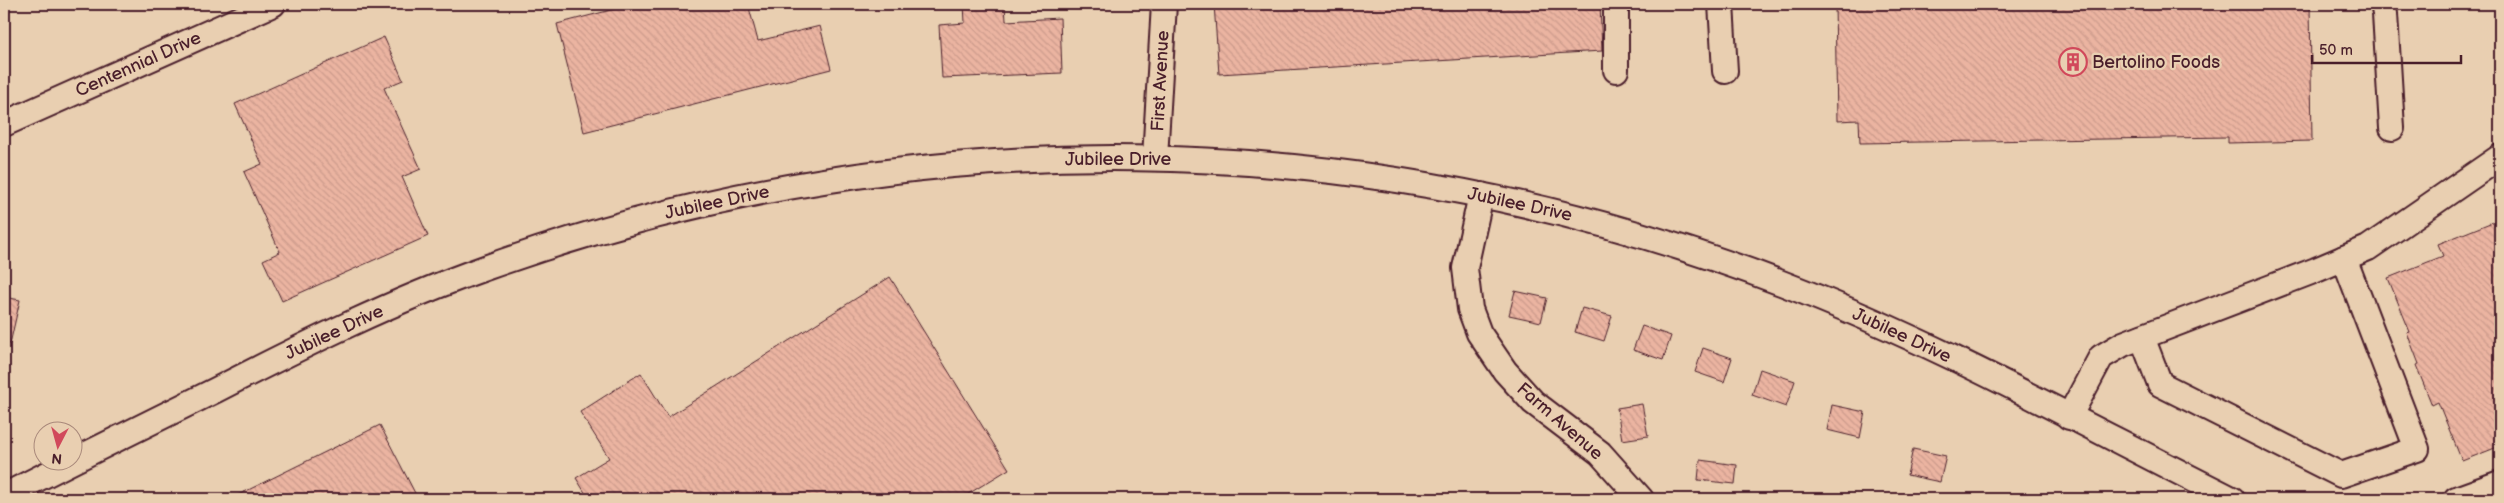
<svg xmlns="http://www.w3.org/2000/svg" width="2504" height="503" font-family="'Balsamiq Sans',sans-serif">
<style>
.building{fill:url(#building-back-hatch);stroke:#4a1f2b}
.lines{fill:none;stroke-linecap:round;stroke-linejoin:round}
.minor-casing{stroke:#4a1f2b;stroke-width:28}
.minor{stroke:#e9cfb1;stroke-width:24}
.labels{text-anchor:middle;stroke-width:4.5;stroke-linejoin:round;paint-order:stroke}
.poi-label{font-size:18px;fill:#4a1f2b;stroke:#e9cfb1;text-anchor:start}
.street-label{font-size:18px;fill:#4a1f2b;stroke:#e9cfb1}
</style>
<defs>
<pattern id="building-back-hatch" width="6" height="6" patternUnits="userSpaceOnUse" patternTransform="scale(1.25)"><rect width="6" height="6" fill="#ebb4a1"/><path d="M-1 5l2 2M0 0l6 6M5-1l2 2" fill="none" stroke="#cb9a8b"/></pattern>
</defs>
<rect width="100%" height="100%" fill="#e9cfb1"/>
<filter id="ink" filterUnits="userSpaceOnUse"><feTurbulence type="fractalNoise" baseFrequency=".02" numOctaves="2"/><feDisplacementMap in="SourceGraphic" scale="10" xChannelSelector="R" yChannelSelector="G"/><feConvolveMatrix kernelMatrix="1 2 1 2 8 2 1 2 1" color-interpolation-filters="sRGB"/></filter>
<g filter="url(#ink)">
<g class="building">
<path d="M 634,4 L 748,4 L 758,41 L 820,26 L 831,69 L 584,132 L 557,24 Z"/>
<path d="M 964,4 L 1005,4 L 1006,21 L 1060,18 L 1062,73 L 942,78 L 939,25 L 965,23 Z"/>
<path d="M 1214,4 L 1600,4 L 1602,51 L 1219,74 Z"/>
<path d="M 1835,4 L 2310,4 L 2312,141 L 2228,143 L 2228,137 L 1860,143 L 1859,120 L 1837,121 Z"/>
<path d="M 384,37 L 403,80 L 384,88 L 421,169 L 402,177 L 428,236 L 282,301 L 263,260 L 280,252 L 244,172 L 262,164 L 235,104 Z"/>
<path d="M 2500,219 L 2500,446 L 2462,461 L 2438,402 L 2432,405 L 2416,365 L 2419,364 L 2407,333 L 2410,332 L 2388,278 L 2443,256 L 2438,244 Z"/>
<path d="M 890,277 L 1009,469 L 960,499 L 589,499 L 576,478 L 609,458 L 580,412 L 641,373 L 668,417 Z"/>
<path d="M 1515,291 L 1547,298 L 1541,322 L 1509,315 Z"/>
<path d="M 4,297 L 20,300 L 10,344 L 4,343 Z"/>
<path d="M 1582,308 L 1612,316 L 1604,341 L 1575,332 Z"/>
<path d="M 1642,326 L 1671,336 L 1663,360 L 1633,350 Z"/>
<path d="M 1703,348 L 1732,358 L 1724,382 L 1695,372 Z"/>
<path d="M 1760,369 L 1795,381 L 1786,407 L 1752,395 Z"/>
<path d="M 1642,404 L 1648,436 L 1622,440 L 1617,408 Z"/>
<path d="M 1832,405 L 1865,412 L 1860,438 L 1827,430 Z"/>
<path d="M 380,425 L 418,499 L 230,499 Z"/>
<path d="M 1913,449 L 1946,456 L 1940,482 L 1907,475 Z"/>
<path d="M 1700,460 L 1737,465 L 1735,484 L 1698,480 Z"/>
</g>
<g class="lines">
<defs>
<g id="minor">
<path d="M 1616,4 L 1616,70"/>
<path d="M 1721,4 L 1725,71"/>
<path d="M 2383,4 L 2385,14 L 2392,128"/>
<path d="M 4,124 L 273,4"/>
<path d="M 1155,158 L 1164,4"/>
<path d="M 1481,195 L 1465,268 L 1470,309 L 1479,333 L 1505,371 L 1533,402 L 1600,453 L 1641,499"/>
<path d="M 2142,337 L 2160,384 L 2341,475 L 2417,449 L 2344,258"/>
<path d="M 2069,417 L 2101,357 L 2123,344 L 2316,270 L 2368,248 L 2500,157"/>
<path d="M 4,496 C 74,460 145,425 216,390 C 304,345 392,301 485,268 C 911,116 1363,122 1784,284 C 1938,343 2084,425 2232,499"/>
<path d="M 2456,499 L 2500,483"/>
</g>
</defs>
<use href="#minor" class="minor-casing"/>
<use href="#minor" class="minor"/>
</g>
</g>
<defs>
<symbol id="building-ring" viewBox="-11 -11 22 22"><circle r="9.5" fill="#e9cfb1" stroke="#d1495b" stroke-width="1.5"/><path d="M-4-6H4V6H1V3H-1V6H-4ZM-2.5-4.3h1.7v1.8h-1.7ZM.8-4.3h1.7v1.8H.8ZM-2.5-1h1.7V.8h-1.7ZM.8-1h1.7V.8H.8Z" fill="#d1495b"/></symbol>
</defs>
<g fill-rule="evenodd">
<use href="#building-ring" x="2057" y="46" width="32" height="32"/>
</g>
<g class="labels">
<g class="poi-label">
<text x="2092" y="68">Bertolino Foods</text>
</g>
<g class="street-label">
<text transform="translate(138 64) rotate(-24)" y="6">Centennial Drive</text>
<text transform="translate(1160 81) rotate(-87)" y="6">First Avenue</text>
<text x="1118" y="165">Jubilee Drive</text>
<text transform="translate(717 202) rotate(-12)" y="6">Jubilee Drive</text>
<text transform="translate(1520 204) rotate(12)" y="6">Jubilee Drive</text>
<text transform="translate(334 332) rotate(-25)" y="6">Jubilee Drive</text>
<text transform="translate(1902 335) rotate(25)" y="6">Jubilee Drive</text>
<text transform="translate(1560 421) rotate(41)" y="6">Farm Avenue</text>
</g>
</g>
<rect width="2504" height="503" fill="none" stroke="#e9cfb1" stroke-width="20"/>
<rect x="10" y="10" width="2484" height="483" fill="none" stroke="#4a1f2b" stroke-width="2" filter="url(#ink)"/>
<g transform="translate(58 446) rotate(186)"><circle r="24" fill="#e9cfb1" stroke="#a9897b"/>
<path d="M0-4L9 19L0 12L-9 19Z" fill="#d1495b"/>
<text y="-8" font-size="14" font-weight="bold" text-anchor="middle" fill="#4a1f2b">N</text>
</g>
<path d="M2312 55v8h149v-8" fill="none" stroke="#4a1f2b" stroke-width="2.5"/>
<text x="2319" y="55" font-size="15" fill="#4a1f2b" stroke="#e9cfb1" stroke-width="4" paint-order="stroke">50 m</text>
</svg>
